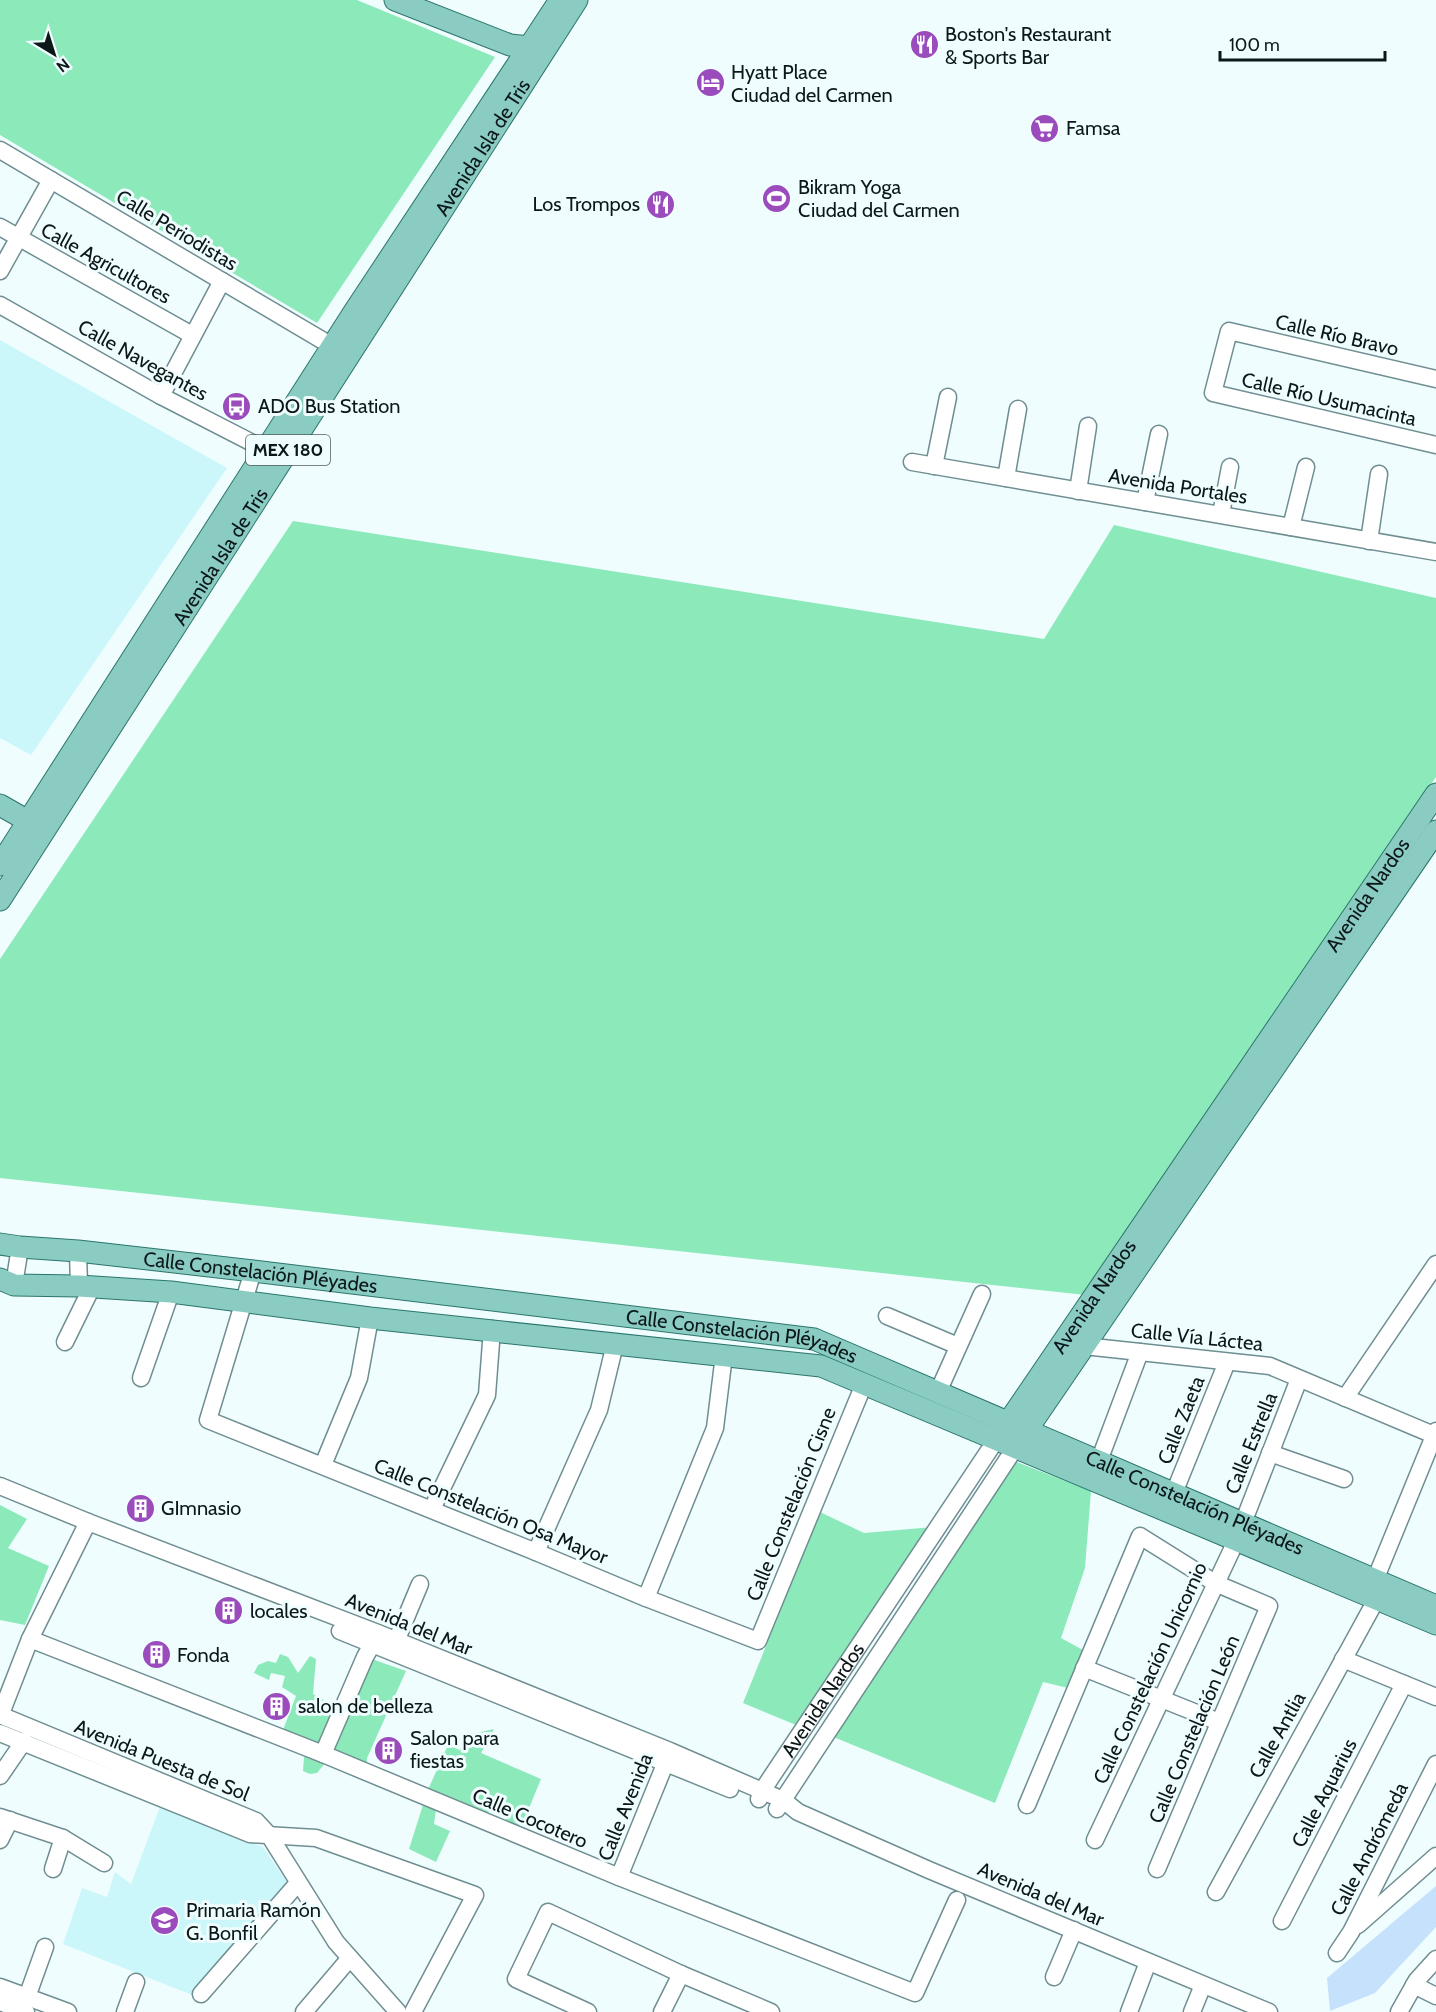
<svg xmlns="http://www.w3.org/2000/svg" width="1436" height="2012" font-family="Cabin,sans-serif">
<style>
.built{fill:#cbf7fb}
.green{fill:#8ce9ba}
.water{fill:#c6e1fc}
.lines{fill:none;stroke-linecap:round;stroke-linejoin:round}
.minor-casing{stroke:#6f8e92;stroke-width:19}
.major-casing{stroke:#2b766c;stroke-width:23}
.minor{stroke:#fff;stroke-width:16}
.major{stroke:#8acbc2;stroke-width:21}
.labels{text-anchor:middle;stroke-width:6;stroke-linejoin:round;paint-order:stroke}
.shield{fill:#f0fdfe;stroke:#505c5d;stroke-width:1.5}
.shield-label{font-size:18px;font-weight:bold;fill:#0b1718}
.poi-label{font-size:20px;fill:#0b1718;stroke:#f0fdfe;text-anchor:start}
.street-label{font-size:20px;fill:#0b1718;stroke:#f0fdfe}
</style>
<rect width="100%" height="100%" fill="#f0fdfe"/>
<g class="built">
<path d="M 0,340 L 227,468 L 31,755 L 0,738 Z"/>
<path d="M 161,1804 L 263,1847 L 289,1885 L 192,1995 L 63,1944 L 82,1888 L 107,1897 L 115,1872 L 131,1884 Z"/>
</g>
<g class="green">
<path d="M 0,0 L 357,0 L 495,57 L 317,323 L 0,135 Z"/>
<path d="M 293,521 L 1044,639 L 1114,525 L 1436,598 L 1436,777 L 1086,1295 L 0,1178 L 0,959 Z"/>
<path d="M 1014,1461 L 1091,1491 L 1085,1568 L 1061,1638 L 1083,1650 L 1068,1688 L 1043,1682 L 995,1803 L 831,1736 Z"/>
<path d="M 0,1505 L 27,1519 L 8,1548 L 49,1566 L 25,1625 L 0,1620 Z"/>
<path d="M 820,1512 L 864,1533 L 933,1527 L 796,1725 L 743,1703 Z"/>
<path d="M 280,1654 L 288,1657 L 298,1673 L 310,1656 L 316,1659 L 313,1694 L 336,1707 L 321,1745 L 283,1730 L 296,1696 L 282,1687 L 285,1676 L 271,1673 L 269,1680 L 254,1673 L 258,1665 L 268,1661 L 276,1663 Z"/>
<path d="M 366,1657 L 406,1671 L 367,1758 L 367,1771 L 323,1754 Z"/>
<path d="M 494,1729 L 481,1753 L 541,1779 L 522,1825 L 504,1825 L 508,1812 L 492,1805 L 486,1819 L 427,1792 L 448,1745 L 460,1750 L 467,1735 Z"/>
<path d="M 313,1756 L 319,1761 L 326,1762 L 317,1773 L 310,1774 L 303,1771 L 304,1757 Z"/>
<path d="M 423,1805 L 436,1809 L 434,1824 L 450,1831 L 436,1862 L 409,1849 Z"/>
</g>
<path class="water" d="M 1436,1886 L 1436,1927 L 1375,1993 L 1330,2011 L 1327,1978 Z"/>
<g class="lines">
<defs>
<g id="minor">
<path d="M 0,150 L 332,346"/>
<path d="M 0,227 L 192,335"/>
<path d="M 0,271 L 51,180"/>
<path d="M 0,305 L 161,396 L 266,450"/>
<path d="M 1436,379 L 1229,331 L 1213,393 L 1436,445"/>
<path d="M 161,396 L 222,281"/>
<path d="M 912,462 L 1436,552"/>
<path d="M 934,466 L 948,397"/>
<path d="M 1006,478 L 1018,409"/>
<path d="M 1078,491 L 1088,426"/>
<path d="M 1145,502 L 1159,434"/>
<path d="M 1221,514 L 1230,467"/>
<path d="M 1291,527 L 1306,467"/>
<path d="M 1369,541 L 1379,474"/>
<path d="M 78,1251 L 79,1286"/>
<path d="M 253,1271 L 208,1420 L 536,1552 L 646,1598 L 758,1641 L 864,1384"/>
<path d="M 14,1285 L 20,1247"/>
<path d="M 887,1316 L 958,1346"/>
<path d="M 65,1342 L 92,1287"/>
<path d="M 1084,1346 L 1270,1366 L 1436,1436"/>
<path d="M 141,1378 L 171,1292"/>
<path d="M 938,1392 L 982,1294"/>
<path d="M 1345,1398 L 1436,1264"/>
<path d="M 1270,1453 L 1344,1479"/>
<path d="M 1099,1461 L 1140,1352"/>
<path d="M 323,1465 L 359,1378 L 370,1318"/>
<path d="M 0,1486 L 88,1522 L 378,1633 L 670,1751 L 783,1800 L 798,1812 L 929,1870 L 1269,2012"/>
<path d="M 1174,1493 L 1227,1362"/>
<path d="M 432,1509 L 487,1395 L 492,1329"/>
<path d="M 536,1552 L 599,1410 L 615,1344"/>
<path d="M 1375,1580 L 1436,1431"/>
<path d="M 646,1598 L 715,1428 L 724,1355"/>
<path d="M 340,1631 L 730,1789"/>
<path d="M 30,1639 L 323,1754 L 619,1877 L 915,1993 L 957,1900"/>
<path d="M 392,1651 L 420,1584"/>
<path d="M 1343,1659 L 1436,1697"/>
<path d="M 1084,1668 L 1219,1722"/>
<path d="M 0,1715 L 256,1821 L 269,1835 L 336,1942 L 398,2012"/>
<path d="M 0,1716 L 30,1639 L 88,1522"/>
<path d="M 0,1733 L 250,1834 L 316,1838 L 475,1895 L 413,2012"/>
<path d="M 323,1754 L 365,1657 L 378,1634"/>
<path d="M 0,1776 L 24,1741"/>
<path id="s1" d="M 759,1799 L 762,1791 L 996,1440"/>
<path d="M 1027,1805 L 1140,1536 L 1215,1583 L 1269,1606 L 1157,1869"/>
<path d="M 777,1809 L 1015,1448"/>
<path d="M 0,1817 L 63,1838 L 104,1863"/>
<path d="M 0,1840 L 10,1820"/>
<path d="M 1095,1840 L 1236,1541 L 1299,1379"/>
<path d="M 53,1869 L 63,1838"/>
<path d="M 619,1877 L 670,1752"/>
<path d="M 1216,1892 L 1376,1600"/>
<path d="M 1282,1921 L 1404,1684"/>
<path d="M 1358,1925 L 1436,1856"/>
<path d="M 1337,1953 L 1351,1932 L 1436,1764"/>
<path d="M 1054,1977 L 1074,1930"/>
<path d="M 1414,1985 L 1436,1996"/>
<path d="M 0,1987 L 68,2012"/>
<path d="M 201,1994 L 298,1883"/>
<path d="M 0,2002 L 26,2012"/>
<path d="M 22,2011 L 45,1947"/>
<path d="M 125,2012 L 136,1982"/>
<path d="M 304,2012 L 350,1958"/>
<path d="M 588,2012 L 516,1979 L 548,1912 L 681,1974 L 771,2012"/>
<path d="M 662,2012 L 681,1974"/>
<path d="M 1129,2012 L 1148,1962"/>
<path d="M 1192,2012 L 1203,1985"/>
<path d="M 1399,2012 L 1417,1980 L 1436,1959"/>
</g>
<g id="major">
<path d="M 395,0 L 510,45 L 539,48"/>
<path d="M 0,805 L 28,821"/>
<path d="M 0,865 L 354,312 L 560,0"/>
<path id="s2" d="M 0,900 L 577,0"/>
<path id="s3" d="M 0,1244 L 20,1247 L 78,1251 L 253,1271 L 814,1339 L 1436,1606"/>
<path d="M 0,1279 L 14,1285 L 79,1286 L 171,1292 L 370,1318 L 821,1366 L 1436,1624"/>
<path id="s4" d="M 1001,1433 L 1436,794"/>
<path d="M 1020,1440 L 1436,831"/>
</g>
</defs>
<use href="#minor" class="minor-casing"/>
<use href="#major" class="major-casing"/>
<use href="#minor" class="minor"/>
<use href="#major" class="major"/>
</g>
<defs>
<symbol id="restaurant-disc" viewBox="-11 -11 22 22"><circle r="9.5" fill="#9a4bbc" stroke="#f0fdfe"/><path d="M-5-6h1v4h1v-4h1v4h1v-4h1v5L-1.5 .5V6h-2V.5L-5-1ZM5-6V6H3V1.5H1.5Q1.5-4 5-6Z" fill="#fff"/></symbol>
<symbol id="hotel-disc" viewBox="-11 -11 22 22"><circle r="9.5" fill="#9a4bbc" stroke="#f0fdfe"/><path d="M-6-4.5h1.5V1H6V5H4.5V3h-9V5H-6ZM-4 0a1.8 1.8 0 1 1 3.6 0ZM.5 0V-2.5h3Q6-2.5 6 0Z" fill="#fff"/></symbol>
<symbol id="supermarket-disc" viewBox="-11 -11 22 22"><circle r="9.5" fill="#9a4bbc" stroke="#f0fdfe"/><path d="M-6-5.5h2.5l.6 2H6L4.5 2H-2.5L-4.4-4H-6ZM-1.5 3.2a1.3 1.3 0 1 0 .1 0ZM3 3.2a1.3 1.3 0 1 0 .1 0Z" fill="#fff"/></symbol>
<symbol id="stadium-disc" viewBox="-11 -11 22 22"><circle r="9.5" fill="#9a4bbc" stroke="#f0fdfe"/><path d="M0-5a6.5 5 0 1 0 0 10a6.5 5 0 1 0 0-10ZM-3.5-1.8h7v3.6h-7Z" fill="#fff"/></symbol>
<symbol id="bus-disc" viewBox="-11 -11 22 22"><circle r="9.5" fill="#9a4bbc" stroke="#f0fdfe"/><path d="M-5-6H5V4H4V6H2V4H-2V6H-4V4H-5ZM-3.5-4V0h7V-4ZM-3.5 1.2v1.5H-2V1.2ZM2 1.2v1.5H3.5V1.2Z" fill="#fff"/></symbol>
<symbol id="building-disc" viewBox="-11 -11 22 22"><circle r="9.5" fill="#9a4bbc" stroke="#f0fdfe"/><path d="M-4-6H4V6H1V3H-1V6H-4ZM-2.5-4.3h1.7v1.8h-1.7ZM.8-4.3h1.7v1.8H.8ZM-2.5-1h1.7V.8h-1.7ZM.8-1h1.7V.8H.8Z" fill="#fff"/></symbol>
<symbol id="school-disc" viewBox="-11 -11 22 22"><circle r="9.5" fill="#9a4bbc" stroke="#f0fdfe"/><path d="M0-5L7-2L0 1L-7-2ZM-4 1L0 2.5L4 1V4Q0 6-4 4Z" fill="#fff"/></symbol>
</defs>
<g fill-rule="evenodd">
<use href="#restaurant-disc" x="908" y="28" width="33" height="33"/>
<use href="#hotel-disc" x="694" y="66" width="33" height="33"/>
<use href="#supermarket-disc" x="1028" y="112" width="33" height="33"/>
<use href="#stadium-disc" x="760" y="182" width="33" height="33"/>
<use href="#restaurant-disc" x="644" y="188" width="33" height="33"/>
<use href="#bus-disc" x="220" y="390" width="33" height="33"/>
<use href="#building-disc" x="124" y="1492" width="33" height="33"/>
<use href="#building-disc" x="212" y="1594" width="33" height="33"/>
<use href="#building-disc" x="140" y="1638" width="33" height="33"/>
<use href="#building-disc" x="260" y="1690" width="33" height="33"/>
<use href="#building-disc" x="372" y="1734" width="33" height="33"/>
<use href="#school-disc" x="148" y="1904" width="33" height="33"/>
</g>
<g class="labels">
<rect class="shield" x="246" y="435" width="84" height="30" rx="4.5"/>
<g class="shield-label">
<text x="288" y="456">MEX 180</text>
</g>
<g class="poi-label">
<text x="945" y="41">Boston's Restaurant<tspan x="945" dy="23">&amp; Sports Bar</tspan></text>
<text x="731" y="79">Hyatt Place<tspan x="731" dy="23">Ciudad del Carmen</tspan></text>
<text x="1066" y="135">Famsa</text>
<text x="798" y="194">Bikram Yoga<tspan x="798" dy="23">Ciudad del Carmen</tspan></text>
<text x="640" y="211" text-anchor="end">Los Trompos</text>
<text x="258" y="413">ADO Bus Station</text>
<text x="161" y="1515">GImnasio</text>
<text x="250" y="1618">locales</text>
<text x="177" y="1662">Fonda</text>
<text x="298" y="1713">salon de belleza</text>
<text x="410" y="1745">Salon para<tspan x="410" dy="23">fiestas</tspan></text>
<text x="186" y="1917">Primaria Ramón<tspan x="186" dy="23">G. Bonfil</tspan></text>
</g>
<g class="street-label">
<text dy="7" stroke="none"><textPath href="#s2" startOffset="894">Avenida Isla de Tris</textPath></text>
<text transform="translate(177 230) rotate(31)" y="7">Calle Periodistas</text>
<text transform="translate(106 263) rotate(29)" y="7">Calle Agricultores</text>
<text transform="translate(1337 335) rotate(13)" y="7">Calle Río Bravo</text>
<text transform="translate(143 360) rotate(29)" y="7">Calle Navegantes</text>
<text transform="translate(1329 399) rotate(13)" y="7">Calle Río Usumacinta</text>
<text transform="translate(1178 486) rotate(9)" y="7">Avenida Portales</text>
<text dy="7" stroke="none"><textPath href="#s2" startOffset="408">Avenida Isla de Tris</textPath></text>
<text dy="7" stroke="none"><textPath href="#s4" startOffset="651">Avenida Nardos</textPath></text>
<text dy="7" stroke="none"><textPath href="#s3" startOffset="262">Calle Constelación Pléyades</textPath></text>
<text dy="7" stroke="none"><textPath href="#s4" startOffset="165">Avenida Nardos</textPath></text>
<text transform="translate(1197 1337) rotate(6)" y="7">Calle Vía Láctea</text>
<text dy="7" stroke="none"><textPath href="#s3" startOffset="748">Calle Constelación Pléyades</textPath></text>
<text transform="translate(1181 1420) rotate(-68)" y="7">Calle Zaeta</text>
<text transform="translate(1251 1443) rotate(-68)" y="7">Calle Estrella</text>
<text dy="7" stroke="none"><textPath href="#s3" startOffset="1234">Calle Constelación Pléyades</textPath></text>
<text transform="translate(791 1504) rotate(-68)" y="7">Calle Constelación Cisne</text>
<text transform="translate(491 1511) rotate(22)" y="7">Calle Constelación Osa Mayor</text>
<text transform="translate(409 1624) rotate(22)" y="7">Avenida del Mar</text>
<text transform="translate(1150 1673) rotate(-65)" y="7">Calle Constelación Unicornio</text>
<text dy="7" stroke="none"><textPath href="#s1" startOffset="118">Avenida Nardos</textPath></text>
<text transform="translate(1194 1729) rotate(-67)" y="7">Calle Constelación León</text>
<text transform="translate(1277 1735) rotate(-61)" y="7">Calle Antlia</text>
<text transform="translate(162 1760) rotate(22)" y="7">Avenida Puesta de Sol</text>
<text transform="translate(1324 1793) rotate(-63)" y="7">Calle Aquarius</text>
<text transform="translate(625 1807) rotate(-68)" y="7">Calle Avenida</text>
<text transform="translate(530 1818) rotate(23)" y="7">Calle Cocotero</text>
<text transform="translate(1369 1849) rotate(-63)" y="7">Calle Andrómeda</text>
<text transform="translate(1041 1894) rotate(23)" y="7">Avenida del Mar</text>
</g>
</g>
<g transform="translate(54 54) rotate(142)" stroke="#f0fdfe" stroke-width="4.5" paint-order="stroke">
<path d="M0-4.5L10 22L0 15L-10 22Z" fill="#0b1718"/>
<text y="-9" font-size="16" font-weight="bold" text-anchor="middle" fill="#0b1718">N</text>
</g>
<path d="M1220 51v9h165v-9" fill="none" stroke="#0b1718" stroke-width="3"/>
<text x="1229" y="51" font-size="18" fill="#0b1718" stroke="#f0fdfe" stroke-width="4.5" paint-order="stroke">100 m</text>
</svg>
